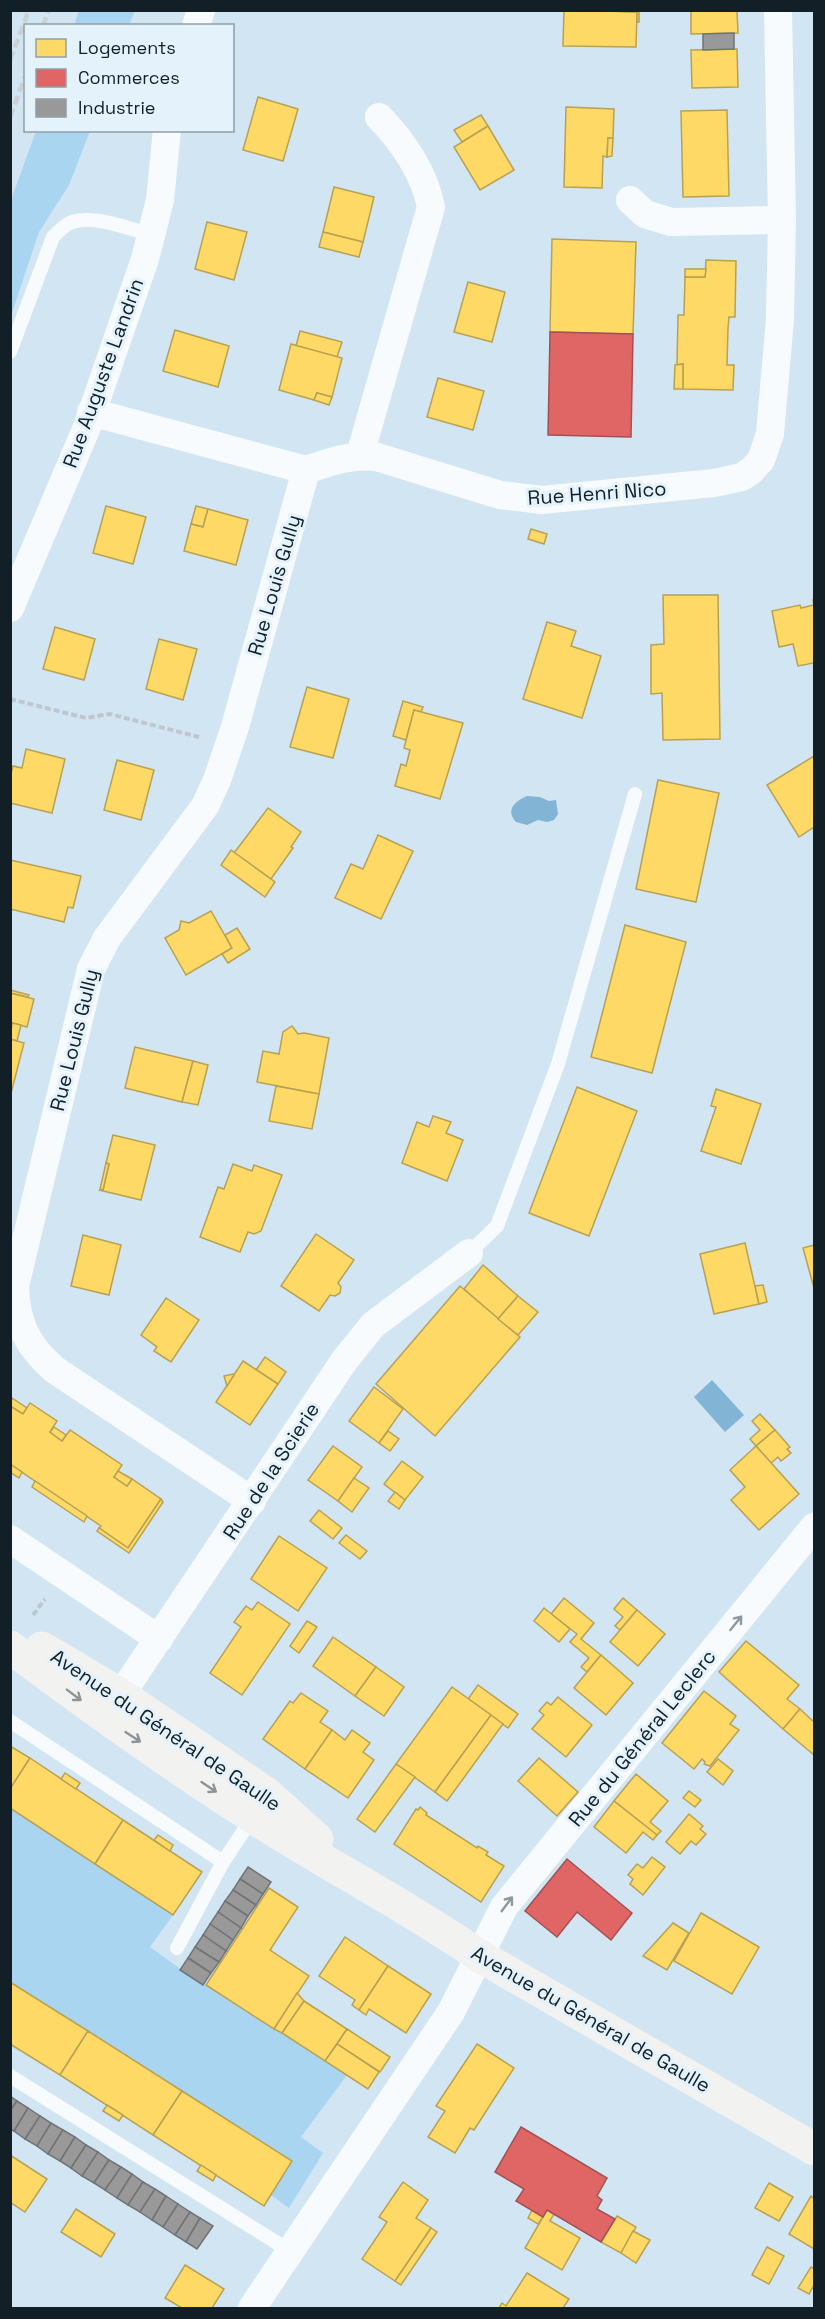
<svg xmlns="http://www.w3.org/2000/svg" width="825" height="2319" font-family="'Space Grotesk',sans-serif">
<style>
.green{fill:#aad5f1}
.water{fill:#82b5d5}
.homes{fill:#ffd966;stroke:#b8a153;stroke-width:1.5}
.shops{fill:#e06666;stroke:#a25153;stroke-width:1.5}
.industry{fill:#999;stroke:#707477;stroke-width:1.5}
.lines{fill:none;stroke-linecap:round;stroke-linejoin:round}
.path{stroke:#c0c6cd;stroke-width:4;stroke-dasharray:6 3;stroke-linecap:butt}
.service{stroke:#f8fbfd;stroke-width:14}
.minor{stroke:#f8fbfd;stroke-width:28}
.secondary{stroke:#f2f3f1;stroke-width:33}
.rail{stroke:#cad0d3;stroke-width:4.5;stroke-dasharray:9 4.5;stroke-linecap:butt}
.oneway{stroke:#90989d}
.oneway2{stroke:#8d9496}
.labels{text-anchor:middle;stroke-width:6;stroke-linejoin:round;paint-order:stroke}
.street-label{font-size:20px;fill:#121f27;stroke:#e4f2fb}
</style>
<rect width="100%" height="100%" fill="#d2e5f2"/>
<g class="green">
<path d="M 79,11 L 79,10 L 135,11 L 129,25 L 74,25 Z"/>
<path d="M 36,131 L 90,131 L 69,185 L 39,232 L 11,316 L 11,200 Z"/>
<path d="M 10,1808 L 173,1915 L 150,1947 L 203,1985 L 206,1985 L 347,2075 L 301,2137 L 323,2153 L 289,2208 L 271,2195 L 292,2161 L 11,1982 Z"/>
</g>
<g class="water">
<path d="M 527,796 L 540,797 L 549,801 L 556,800 L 558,814 L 554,820 L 547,822 L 538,820 L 527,825 L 516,822 C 505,810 515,801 527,796 Z"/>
<path d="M 712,1380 L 744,1415 L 725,1432 L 694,1397 Z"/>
</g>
<g class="homes">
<path d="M 564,10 L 637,12 L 636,47 L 563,46 Z"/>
<path d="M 639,10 L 639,22 L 637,22 L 637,12 L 609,11 Z"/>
<path d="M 691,10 L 737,10 L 738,33 L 691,34 Z"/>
<path d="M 737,49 L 738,87 L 692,88 L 691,50 Z"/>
<path d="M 258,97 L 298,109 L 283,161 L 243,150 Z"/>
<path d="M 566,107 L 614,109 L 613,138 L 608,138 L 607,157 L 603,156 L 602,188 L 564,187 Z"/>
<path d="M 727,110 L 729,196 L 683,197 L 681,111 Z"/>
<path d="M 481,115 L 488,126 L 462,142 L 454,130 Z"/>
<path d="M 488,126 L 514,170 L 480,190 L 454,147 Z"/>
<path d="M 608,138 L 613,138 L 612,156 L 607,157 Z"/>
<path d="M 334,187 L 374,197 L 363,242 L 323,232 Z"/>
<path d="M 207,222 L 247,232 L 234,280 L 195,269 Z"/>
<path d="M 323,232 L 363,242 L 359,257 L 319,247 Z"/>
<path d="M 552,239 L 636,242 L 633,334 L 550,332 Z"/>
<path d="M 706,260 L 736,261 L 735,317 L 729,317 L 728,328 L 727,365 L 734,365 L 733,390 L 683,389 L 683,364 L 677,365 L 678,315 L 684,315 L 685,277 L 705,277 Z"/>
<path d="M 685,269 L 706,269 L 705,277 L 685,277 Z"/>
<path d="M 468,282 L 505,292 L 492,342 L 454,332 Z"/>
<path d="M 175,330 L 229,346 L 218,387 L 163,371 Z"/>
<path d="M 300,331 L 342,342 L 337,357 L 296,346 Z"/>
<path d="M 291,344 L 342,358 L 332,397 L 317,393 L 314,400 L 279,390 Z"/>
<path d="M 683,364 L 683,389 L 674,389 L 675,365 Z"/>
<path d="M 438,378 L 484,391 L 473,430 L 427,417 Z"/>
<path d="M 317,393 L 332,397 L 329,405 L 314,400 Z"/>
<path d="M 106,506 L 146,517 L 133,564 L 93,553 Z"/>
<path d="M 196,506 L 208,509 L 203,527 L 191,524 Z"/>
<path d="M 208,509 L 248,520 L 236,565 L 184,551 L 191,524 L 203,527 Z"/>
<path d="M 531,529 L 547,534 L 544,544 L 528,539 Z"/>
<path d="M 663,595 L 718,595 L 720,739 L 663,740 L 662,693 L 651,694 L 651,645 L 664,644 Z"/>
<path d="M 813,600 L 814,600 L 814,663 L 798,666 L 793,644 L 779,647 L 772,611 L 800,605 L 801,608 L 814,605 Z"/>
<path d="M 547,622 L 576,631 L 571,646 L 601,656 L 582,718 L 523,699 Z"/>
<path d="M 55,627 L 95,639 L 84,680 L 43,669 Z"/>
<path d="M 159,639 L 197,649 L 183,700 L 146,689 Z"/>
<path d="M 307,687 L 349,699 L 333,758 L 290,747 Z"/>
<path d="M 403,701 L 423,707 L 421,712 L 414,710 L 406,740 L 393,736 Z"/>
<path d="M 414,710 L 463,723 L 440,799 L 395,786 L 401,764 L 406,766 L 410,750 L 404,748 Z"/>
<path d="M 26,749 L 65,759 L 52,813 L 10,803 L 10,777 L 13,766 L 22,768 Z"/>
<path d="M 814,756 L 814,827 L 799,837 L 767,785 Z"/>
<path d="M 117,760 L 154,770 L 141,820 L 104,810 Z"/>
<path d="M 658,780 L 719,793 L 696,902 L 636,889 Z"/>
<path d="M 268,808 L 301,832 L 291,847 L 293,848 L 271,879 L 234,853 Z"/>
<path d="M 378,835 L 413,851 L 381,919 L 335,898 L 351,864 L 363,869 Z"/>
<path d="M 231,850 L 275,882 L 265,897 L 221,865 Z"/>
<path d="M 10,860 L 81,876 L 73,908 L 68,907 L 64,922 L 10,909 Z"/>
<path d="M 211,911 L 232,948 L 186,975 L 165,938 L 179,930 L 181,921 L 189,923 Z"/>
<path d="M 625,925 L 686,942 L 652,1073 L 591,1057 Z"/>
<path d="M 237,928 L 250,949 L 228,963 L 222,954 L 232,948 L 225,935 Z"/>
<path d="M 10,990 L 29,995 L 28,997 L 10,993 Z"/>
<path d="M 10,993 L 34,999 L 27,1027 L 12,1023 L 10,1028 Z"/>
<path d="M 12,1023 L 21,1025 L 17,1041 L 10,1039 Z"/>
<path d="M 292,1026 L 298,1034 L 304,1033 L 329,1038 L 319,1094 L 257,1082 L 263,1051 L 279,1054 L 283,1032 Z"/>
<path d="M 10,1039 L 24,1043 L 10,1097 Z"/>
<path d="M 135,1047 L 193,1061 L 182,1102 L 125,1088 Z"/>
<path d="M 193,1061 L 208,1065 L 198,1105 L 182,1102 Z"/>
<path d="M 276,1086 L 319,1094 L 312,1129 L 269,1121 Z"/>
<path d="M 577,1087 L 637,1111 L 589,1236 L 529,1213 Z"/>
<path d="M 716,1089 L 761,1104 L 741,1164 L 701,1151 L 716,1107 L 711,1106 Z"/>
<path d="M 433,1116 L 451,1122 L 446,1133 L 463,1140 L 447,1181 L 402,1163 L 417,1122 L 429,1127 Z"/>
<path d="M 113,1135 L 155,1145 L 141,1200 L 99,1190 L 103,1190 L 109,1164 L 106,1163 Z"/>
<path d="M 106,1163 L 109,1164 L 103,1190 L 100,1189 Z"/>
<path d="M 233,1164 L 252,1171 L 254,1165 L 282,1175 L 261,1231 L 254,1234 L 248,1232 L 240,1252 L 200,1237 L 218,1187 L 224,1189 Z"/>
<path d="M 316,1234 L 354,1260 L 338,1283 L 341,1287 L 340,1293 L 335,1296 L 330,1295 L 319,1311 L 281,1286 Z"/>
<path d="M 83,1235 L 121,1245 L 109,1295 L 71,1286 Z"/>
<path d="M 745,1243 L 759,1304 L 714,1314 L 700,1254 Z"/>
<path d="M 814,1245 L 814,1288 L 803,1248 Z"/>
<path d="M 483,1265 L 518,1296 L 498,1319 L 464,1289 Z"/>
<path d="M 763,1285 L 767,1302 L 759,1304 L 755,1286 Z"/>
<path d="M 460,1286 L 520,1337 L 435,1436 L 376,1384 Z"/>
<path d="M 518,1296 L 538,1312 L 518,1335 L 498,1319 Z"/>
<path d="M 166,1298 L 199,1320 L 171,1362 L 154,1351 L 157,1347 L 141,1335 Z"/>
<path d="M 265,1357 L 286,1372 L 278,1384 L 256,1370 Z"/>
<path d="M 243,1361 L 278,1384 L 250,1425 L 216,1402 Z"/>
<path d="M 233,1374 L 234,1375 L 227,1386 L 224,1376 Z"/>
<path d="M 374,1387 L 403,1409 L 379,1443 L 349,1421 Z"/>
<path d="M 12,1398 L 27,1408 L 23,1414 L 10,1406 Z"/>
<path d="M 30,1403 L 57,1421 L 50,1432 L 62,1441 L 70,1430 L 122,1465 L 114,1477 L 127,1486 L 132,1479 L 161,1499 L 128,1548 L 99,1528 L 101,1526 L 10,1464 L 10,1406 L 23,1414 Z"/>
<path d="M 760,1414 L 775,1430 L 756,1446 L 750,1439 L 760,1430 L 752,1421 Z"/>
<path d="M 54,1427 L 66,1435 L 62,1441 L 50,1432 Z"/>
<path d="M 775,1430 L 790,1447 L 787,1449 L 791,1453 L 781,1461 L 778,1457 L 771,1463 L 756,1446 Z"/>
<path d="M 388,1431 L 399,1439 L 390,1451 L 379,1443 Z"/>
<path d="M 333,1446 L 362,1467 L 338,1501 L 308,1480 Z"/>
<path d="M 756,1446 L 799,1494 L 759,1530 L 731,1500 L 745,1487 L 730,1470 Z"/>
<path d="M 402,1461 L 423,1477 L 405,1500 L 384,1484 Z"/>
<path d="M 10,1464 L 22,1472 L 19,1478 L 10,1472 Z"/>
<path d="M 118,1471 L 132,1479 L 127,1486 L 114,1477 Z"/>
<path d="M 354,1478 L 369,1488 L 352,1512 L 338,1501 Z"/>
<path d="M 35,1481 L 87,1516 L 84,1522 L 32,1487 Z"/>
<path d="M 395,1492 L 405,1500 L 399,1509 L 388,1501 Z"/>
<path d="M 161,1499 L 163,1502 L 129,1553 L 97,1531 L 99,1528 L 128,1548 Z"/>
<path d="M 319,1510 L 342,1528 L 333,1539 L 310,1521 Z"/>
<path d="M 346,1535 L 367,1551 L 360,1559 L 339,1543 Z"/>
<path d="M 279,1536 L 327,1568 L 298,1611 L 251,1579 Z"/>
<path d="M 564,1598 L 594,1623 L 581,1639 L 601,1655 L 587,1672 L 581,1667 L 589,1658 L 570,1642 L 577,1634 L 551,1614 Z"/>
<path d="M 623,1598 L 637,1610 L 620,1630 L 615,1626 L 623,1617 L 614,1609 Z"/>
<path d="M 258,1602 L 290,1624 L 242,1695 L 210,1673 L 241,1627 L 234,1622 L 246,1606 L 252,1610 Z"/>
<path d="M 544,1608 L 570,1629 L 559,1642 L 534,1621 Z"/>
<path d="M 637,1610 L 665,1634 L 638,1666 L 610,1642 Z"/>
<path d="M 307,1621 L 317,1627 L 299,1653 L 290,1646 Z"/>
<path d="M 333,1637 L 376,1667 L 355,1696 L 313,1666 Z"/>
<path d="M 746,1641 L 799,1685 L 787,1699 L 800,1709 L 783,1729 L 719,1672 Z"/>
<path d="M 601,1655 L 633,1683 L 606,1715 L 574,1688 Z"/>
<path d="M 376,1667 L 404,1687 L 384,1716 L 355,1696 Z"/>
<path d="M 478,1685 L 518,1714 L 508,1728 L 468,1699 Z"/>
<path d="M 452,1687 L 491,1715 L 435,1792 L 396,1764 Z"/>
<path d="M 704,1691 L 736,1716 L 730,1724 L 739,1730 L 710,1766 L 704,1764 L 705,1762 L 702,1759 L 694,1769 L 662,1743 Z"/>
<path d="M 301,1693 L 328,1711 L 320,1722 L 332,1730 L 305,1769 L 263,1739 L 290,1701 L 293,1703 Z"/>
<path d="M 558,1697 L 592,1725 L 566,1757 L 532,1729 L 544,1715 L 539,1711 L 547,1702 L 551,1705 Z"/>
<path d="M 800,1709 L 814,1722 L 814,1755 L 783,1729 Z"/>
<path d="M 491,1715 L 503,1724 L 447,1801 L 435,1792 Z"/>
<path d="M 332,1730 L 345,1740 L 352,1730 L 370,1743 L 363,1752 L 374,1760 L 348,1798 L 305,1769 Z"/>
<path d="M 10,1746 L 30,1758 L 10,1789 Z"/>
<path d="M 30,1758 L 123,1820 L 95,1864 L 10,1808 L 10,1789 Z"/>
<path d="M 539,1758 L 578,1792 L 557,1816 L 518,1781 Z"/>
<path d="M 718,1759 L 733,1771 L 723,1785 L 707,1772 Z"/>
<path d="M 396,1764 L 415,1777 L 375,1832 L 357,1819 Z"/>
<path d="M 65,1773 L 80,1783 L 76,1789 L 61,1779 Z"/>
<path d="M 636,1774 L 668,1801 L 650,1822 L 661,1831 L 657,1835 L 614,1801 Z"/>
<path d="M 689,1791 L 701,1800 L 695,1807 L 683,1798 Z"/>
<path d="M 614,1801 L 657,1835 L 653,1840 L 643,1832 L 626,1853 L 594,1827 Z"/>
<path d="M 420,1807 L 427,1813 L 426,1815 L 477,1848 L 478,1846 L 488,1852 L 486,1855 L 504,1866 L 481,1902 L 394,1844 L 416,1809 L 418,1810 Z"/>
<path d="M 689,1814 L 703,1826 L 700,1829 L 706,1834 L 696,1845 L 691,1841 L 680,1854 L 666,1842 Z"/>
<path d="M 123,1820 L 202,1872 L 173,1915 L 95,1864 Z"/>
<path d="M 158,1835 L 173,1845 L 170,1851 L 154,1840 Z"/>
<path d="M 652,1857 L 665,1867 L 643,1895 L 630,1884 L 633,1879 L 628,1875 L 637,1864 L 643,1868 Z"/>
<path d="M 269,1888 L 298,1907 L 270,1950 L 309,1976 L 274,2029 L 206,1985 Z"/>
<path d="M 701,1913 L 759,1947 L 732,1994 L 674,1961 Z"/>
<path d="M 673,1923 L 689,1933 L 667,1970 L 643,1956 Z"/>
<path d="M 345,1937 L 388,1966 L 359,2010 L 352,2005 L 355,2000 L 319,1976 Z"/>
<path d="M 388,1966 L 431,1994 L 406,2033 L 369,2009 L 366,2015 L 359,2010 Z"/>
<path d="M 10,1982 L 88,2031 L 60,2075 L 10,2044 Z"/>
<path d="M 297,1993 L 304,2001 L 282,2033 L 274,2029 Z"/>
<path d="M 304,2001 L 347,2029 L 325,2061 L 282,2033 Z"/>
<path d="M 347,2029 L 390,2057 L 380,2072 L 337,2044 Z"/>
<path d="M 88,2031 L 182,2091 L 153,2135 L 60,2075 Z"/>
<path d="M 337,2044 L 379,2072 L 368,2089 L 325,2061 Z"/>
<path d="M 477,2044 L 514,2068 L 474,2130 L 470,2128 L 455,2153 L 428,2137 L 445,2111 L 436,2106 Z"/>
<path d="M 182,2091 L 292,2161 L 264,2206 L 153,2135 Z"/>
<path d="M 107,2105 L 123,2115 L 119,2121 L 103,2111 Z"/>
<path d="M 10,2155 L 47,2179 L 25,2212 L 10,2202 Z"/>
<path d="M 201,2165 L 216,2175 L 213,2181 L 197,2171 Z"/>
<path d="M 403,2182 L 428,2200 L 416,2218 L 431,2228 L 395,2281 L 362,2259 L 387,2222 L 379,2217 Z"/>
<path d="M 769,2183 L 793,2197 L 779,2221 L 755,2208 Z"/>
<path d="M 811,2196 L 814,2199 L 814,2249 L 789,2234 Z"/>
<path d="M 76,2209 L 115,2234 L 101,2257 L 61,2232 Z"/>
<path d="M 532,2210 L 543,2217 L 538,2224 L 528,2218 Z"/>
<path d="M 547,2210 L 554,2214 L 550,2221 L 580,2238 L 562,2270 L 525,2248 Z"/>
<path d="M 617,2216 L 636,2227 L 621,2253 L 601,2242 Z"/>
<path d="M 431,2228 L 437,2232 L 401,2285 L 395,2281 Z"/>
<path d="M 633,2231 L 650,2240 L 636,2263 L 621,2253 Z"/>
<path d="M 767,2247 L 784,2256 L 769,2284 L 752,2275 Z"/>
<path d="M 185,2265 L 224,2289 L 212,2308 L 182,2308 L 165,2298 Z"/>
<path d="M 811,2267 L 814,2269 L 814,2285 L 809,2294 L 798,2288 Z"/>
<path d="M 527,2273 L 569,2299 L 563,2308 L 499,2308 L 502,2303 L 506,2306 Z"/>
</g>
<g class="shops">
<path d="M 550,332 L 633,334 L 631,437 L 548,435 Z"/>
<path d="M 567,1859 L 632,1913 L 611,1940 L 577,1912 L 557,1937 L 525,1911 Z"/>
<path d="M 521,2127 L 607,2178 L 597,2196 L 602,2200 L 597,2209 L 615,2219 L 601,2242 L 547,2210 L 543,2217 L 516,2201 L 524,2189 L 495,2172 Z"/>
</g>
<g class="industry">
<path d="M 734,33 L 734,49 L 703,50 L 703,34 Z"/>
<path d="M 248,1867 L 271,1882 L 263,1894 L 240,1879 Z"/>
<path d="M 240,1879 L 263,1894 L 256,1905 L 233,1890 Z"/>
<path d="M 233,1890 L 256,1905 L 248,1916 L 225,1901 Z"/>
<path d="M 225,1901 L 248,1916 L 241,1928 L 218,1912 Z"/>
<path d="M 218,1912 L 241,1928 L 233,1940 L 210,1924 Z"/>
<path d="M 210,1924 L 233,1940 L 226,1951 L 203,1935 Z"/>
<path d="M 203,1935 L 226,1951 L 219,1962 L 195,1947 Z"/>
<path d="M 195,1947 L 219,1962 L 211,1973 L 188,1958 Z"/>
<path d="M 188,1958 L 211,1973 L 203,1985 L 180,1970 Z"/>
<path d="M 10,2096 L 17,2101 L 10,2111 Z"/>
<path d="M 17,2101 L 28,2108 L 14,2131 L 10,2129 L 10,2111 Z"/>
<path d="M 28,2108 L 40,2116 L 25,2139 L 14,2131 Z"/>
<path d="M 40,2116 L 51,2123 L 37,2146 L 25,2139 Z"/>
<path d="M 51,2123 L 63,2130 L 48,2154 L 37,2146 Z"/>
<path d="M 63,2130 L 75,2137 L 60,2161 L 48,2154 Z"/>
<path d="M 75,2137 L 86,2145 L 71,2168 L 60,2161 Z"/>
<path d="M 86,2145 L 98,2152 L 82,2176 L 71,2168 Z"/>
<path d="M 98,2152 L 109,2160 L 94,2183 L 82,2176 Z"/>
<path d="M 109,2160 L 121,2167 L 105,2190 L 94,2183 Z"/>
<path d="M 121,2167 L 132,2174 L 117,2198 L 105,2190 Z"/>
<path d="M 132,2174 L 143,2182 L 128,2205 L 117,2198 Z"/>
<path d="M 143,2182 L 155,2189 L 140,2212 L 128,2205 Z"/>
<path d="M 155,2189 L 166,2196 L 152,2220 L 140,2212 Z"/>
<path d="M 166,2196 L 178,2204 L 163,2227 L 152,2220 Z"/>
<path d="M 178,2204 L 190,2212 L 175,2235 L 163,2227 Z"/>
<path d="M 190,2212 L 200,2218 L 186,2242 L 175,2235 Z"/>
<path d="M 200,2218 L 213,2226 L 197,2249 L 186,2242 Z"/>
</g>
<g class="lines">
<g class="path">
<path d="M 10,699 L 86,718 L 110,714 L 199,737"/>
<path d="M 33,1615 L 45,1599"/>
</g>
<g class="service">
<path d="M 10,352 L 53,237 C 59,231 64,225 72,222 C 97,215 129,229 153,235"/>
<path d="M 469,1253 L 497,1226 L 558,1064 L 635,794"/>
<path d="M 10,1721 L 223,1862 L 177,1948"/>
<path d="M 223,1862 L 253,1817"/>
<path d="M 10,2076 L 290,2251"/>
</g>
<g class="minor">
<path d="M 196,26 L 201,10"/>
<path d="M 630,200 L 645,214 L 671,222 L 782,220"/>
<path d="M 91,412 L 306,470 C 330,462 351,454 377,457 L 500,495 L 542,500 L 714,483 L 742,477 L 752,470 L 761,460 L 770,434 L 780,319 L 782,220 L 778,10"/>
<path d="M 360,455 L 431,207 C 425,174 402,140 379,117"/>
<path d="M 10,608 L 87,427 L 145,259 L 160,200 L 167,130"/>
<path d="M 252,1501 L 55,1370 C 27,1346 16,1323 15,1286 L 91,969 L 107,938 L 205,806 L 217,780 L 235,727 L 306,470"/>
<path d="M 10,1539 L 159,1639"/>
<path d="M 108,1714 L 344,1361 L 373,1325 L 469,1253"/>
<path d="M 252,2308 L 451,2012 L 504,1907 L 814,1527"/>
</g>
<g class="secondary">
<path d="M 10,1647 C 89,1706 169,1764 253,1817 C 327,1865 406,1905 478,1955 L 814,2149"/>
<path d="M 42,1648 L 121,1695 L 267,1794 L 317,1839"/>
</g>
<g class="rail">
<path d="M 43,26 L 49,10"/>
<path d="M 10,60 L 29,10"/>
<path d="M 10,117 L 26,74"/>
</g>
</g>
<defs><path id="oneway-shaft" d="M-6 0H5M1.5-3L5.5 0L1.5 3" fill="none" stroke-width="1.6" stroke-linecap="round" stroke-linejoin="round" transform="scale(1.5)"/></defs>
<g class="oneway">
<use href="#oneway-shaft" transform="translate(736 1623) rotate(-51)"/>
<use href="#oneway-shaft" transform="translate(507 1904) rotate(-53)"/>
</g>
<g class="oneway2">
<use href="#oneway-shaft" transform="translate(74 1695) rotate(37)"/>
<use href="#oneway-shaft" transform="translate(133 1737) rotate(33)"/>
<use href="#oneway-shaft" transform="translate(209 1787) rotate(34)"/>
</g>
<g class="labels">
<g class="street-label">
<text transform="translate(103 373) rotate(-70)" y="7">Rue Auguste Landrin</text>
<text transform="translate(597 493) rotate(-4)" y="7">Rue Henri Nico</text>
<text transform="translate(274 585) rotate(-74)" y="7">Rue Louis Gully</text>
<text transform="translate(74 1040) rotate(-76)" y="7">Rue Louis Gully</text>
<text transform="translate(271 1471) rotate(-57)" y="7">Rue de la Scierie</text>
<text transform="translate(166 1730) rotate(34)" y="7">Avenue du Général de Gaulle</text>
<text transform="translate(642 1738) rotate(-51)" y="7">Rue du Général Leclerc</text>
<text transform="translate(591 2019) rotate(30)" y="7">Avenue du Général de Gaulle</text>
</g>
</g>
<rect width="825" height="2319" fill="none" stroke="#121f27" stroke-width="24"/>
<rect x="24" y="24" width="210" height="108" fill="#e4f2fb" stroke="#909ea6" stroke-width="1.5"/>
<rect x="36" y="39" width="30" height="18" fill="#ffd966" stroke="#909ea6" stroke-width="1.5"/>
<text x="78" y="54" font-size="18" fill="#121f27">Logements</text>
<rect x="36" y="69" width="30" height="18" fill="#e06666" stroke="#909ea6" stroke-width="1.5"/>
<text x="78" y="84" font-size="18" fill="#121f27">Commerces</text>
<rect x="36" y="99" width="30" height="18" fill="#999999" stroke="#909ea6" stroke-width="1.5"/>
<text x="78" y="114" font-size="18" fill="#121f27">Industrie</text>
</svg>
